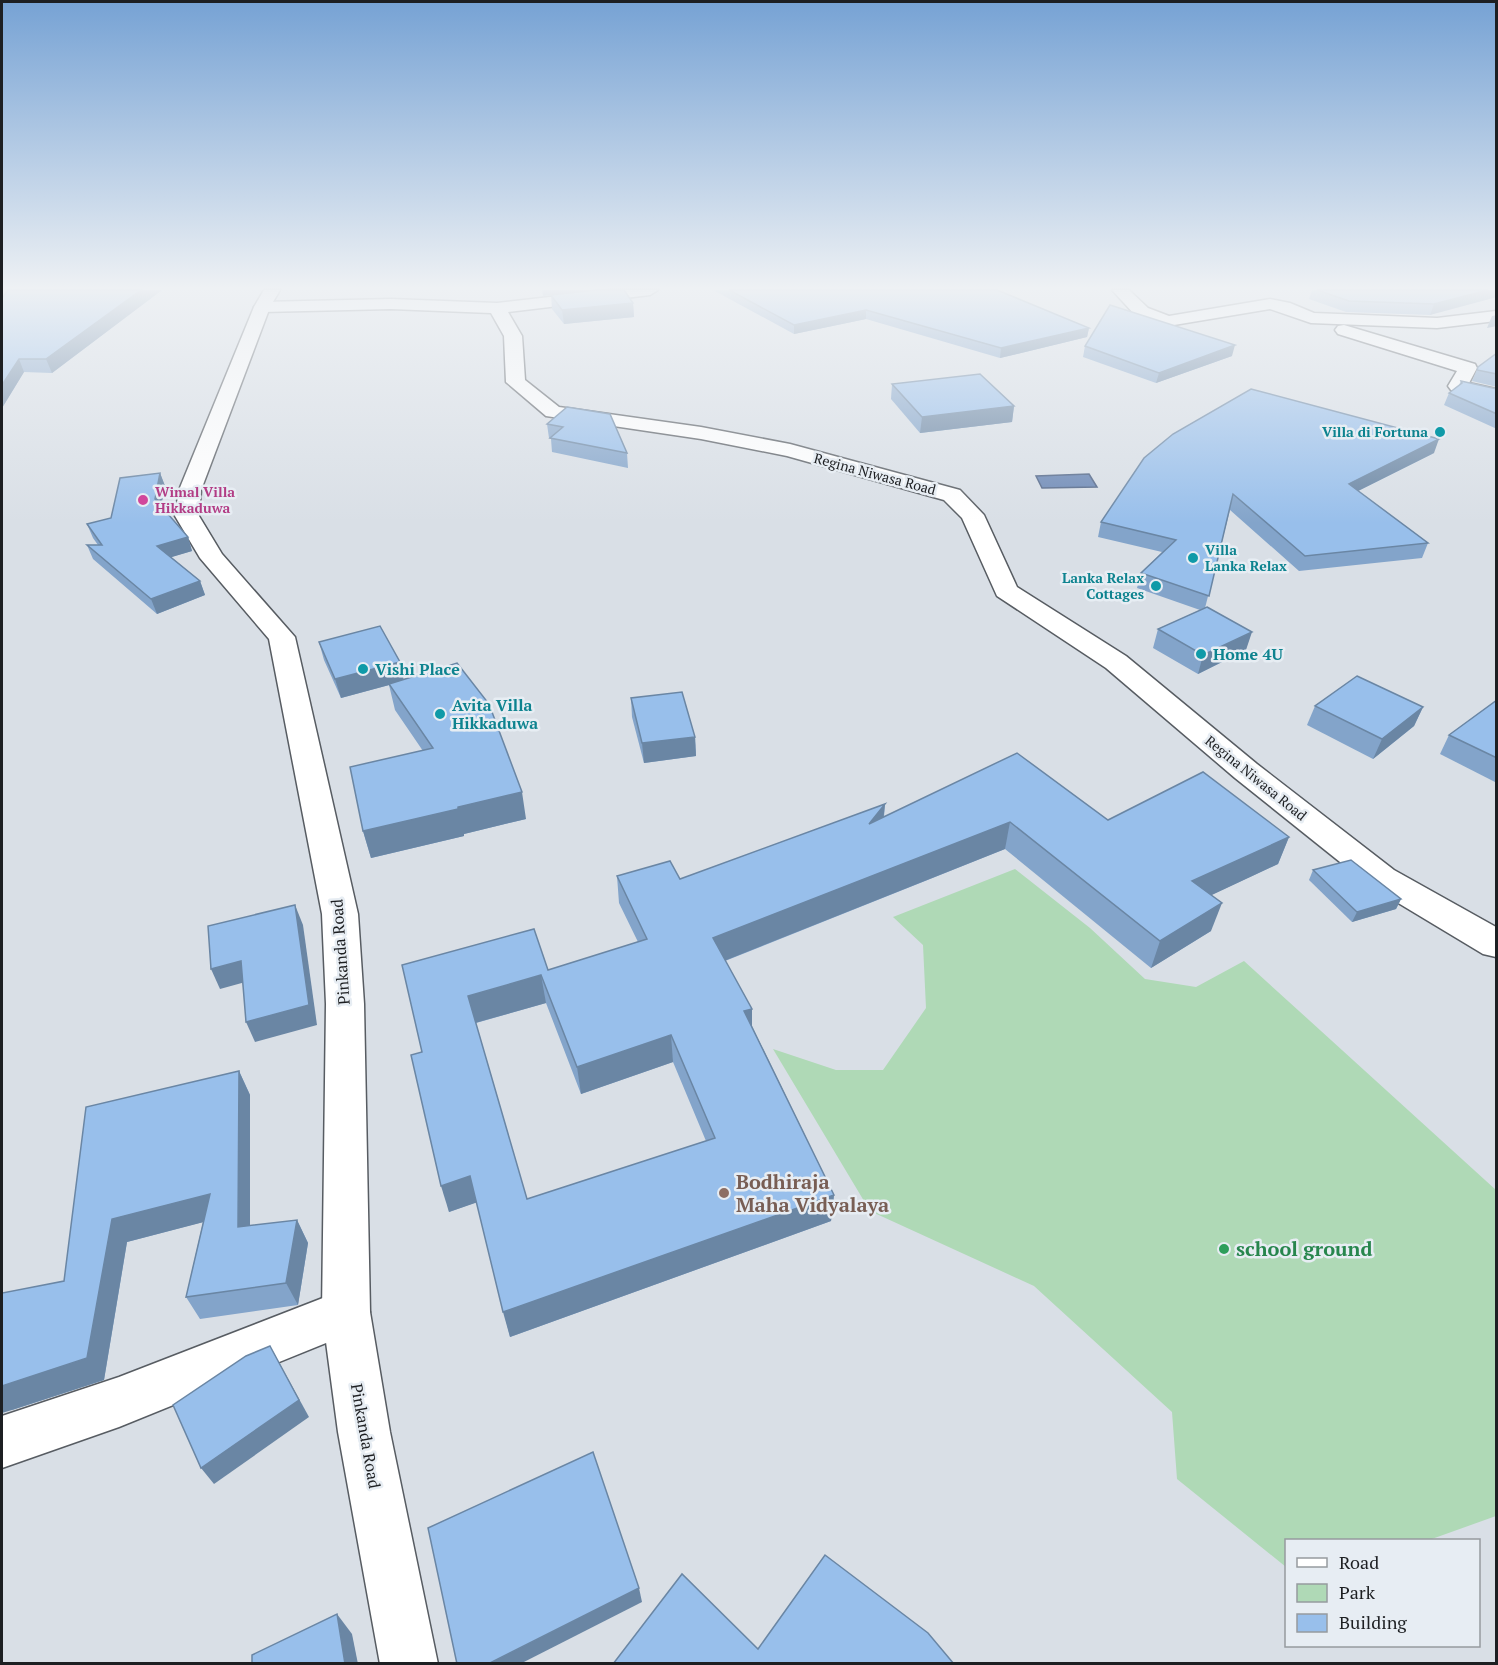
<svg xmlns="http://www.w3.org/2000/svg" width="1498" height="1665" font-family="'PT Serif',serif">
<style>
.green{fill:#afd9b6}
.water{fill:#6c88b5;stroke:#546889;stroke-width:1.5}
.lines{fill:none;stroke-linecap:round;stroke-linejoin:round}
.minor-casing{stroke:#575c62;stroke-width:3}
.tertiary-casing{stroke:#575c62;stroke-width:3}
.minor{fill:#fff;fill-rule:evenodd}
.tertiary{fill:#fff;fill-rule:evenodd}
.wall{fill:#83a4ca;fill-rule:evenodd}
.shaded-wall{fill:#6a86a4}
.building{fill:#98bfeb;stroke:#6a86a4;stroke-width:1.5;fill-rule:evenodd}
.culture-dot{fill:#0f9aa8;stroke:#e7edf3;stroke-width:2}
.hotel-dot{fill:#d1479c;stroke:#e7edf3;stroke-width:2}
.education-dot{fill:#8d6e63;stroke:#e7edf3;stroke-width:2}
.leisure-dot{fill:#2e9e5b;stroke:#e7edf3;stroke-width:2}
.labels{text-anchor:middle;stroke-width:5;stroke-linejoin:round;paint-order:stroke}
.far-culture-label{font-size:14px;font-weight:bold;fill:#0d838f;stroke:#e7edf3;text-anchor:end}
.far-street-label{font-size:14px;fill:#1d1f22;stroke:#e7edf3}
.far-hotel-label{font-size:14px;font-weight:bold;fill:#b23c85;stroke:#e7edf3;text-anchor:start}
.culture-label{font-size:16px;font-weight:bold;fill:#0d838f;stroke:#e7edf3;text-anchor:start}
.street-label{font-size:16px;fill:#1d1f22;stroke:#e7edf3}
.near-education-label{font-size:20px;font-weight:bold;fill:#785e54;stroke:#e7edf3;text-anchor:start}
.near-leisure-label{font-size:20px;font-weight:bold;fill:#27864d;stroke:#e7edf3;text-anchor:start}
</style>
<rect width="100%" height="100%" fill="#d9dfe6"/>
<path class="green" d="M 1015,869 L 1090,928 L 1145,979 L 1196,987 L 1244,961 L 1496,1190 L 1496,1516 L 1429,1540 L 1286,1540 L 1286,1567 L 1177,1479 L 1172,1412 L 1034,1286 L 870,1211 L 773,1049 L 836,1070 L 883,1070 L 926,1008 L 923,945 L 893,917 Z"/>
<path class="water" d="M 1089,474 L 1097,487 L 1042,488 L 1036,476 Z"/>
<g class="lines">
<defs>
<g id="minor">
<path d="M 611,290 L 658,290 L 650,295 L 508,312 L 522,336 L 525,380 L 559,407 L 701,427 L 790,444 L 960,490 L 984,515 L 1017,587 L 1126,656 L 1257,764 L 1394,870 L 1496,927 L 1496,957 L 1483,954 L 1370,886 L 1235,778 L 1106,668 L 997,596 L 962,518 L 944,500 L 787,456 L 701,439 L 546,416 L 506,382 L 504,336 L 491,313 L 391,309 L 262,312 L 254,307 L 262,302 L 391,299 L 497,303 Z"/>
<path d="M 1112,290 L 1129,290 L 1148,308 L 1169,316 L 1270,299 L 1290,303 L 1314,313 L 1437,318 L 1496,311 L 1496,321 L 1437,328 L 1311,323 L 1270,309 L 1168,326 L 1136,316 Z"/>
<path d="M 1344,325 L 1475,364 L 1477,368 L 1469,383 L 1496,389 L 1496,401 L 1451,390 L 1448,386 L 1457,371 L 1338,334 L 1335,330 L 1338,326 Z"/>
<path d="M 346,1289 L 363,1296 L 370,1312 L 363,1328 L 119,1427 L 2,1468 L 2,1416 L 119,1377 Z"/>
</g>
<path id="tertiary" d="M 264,290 L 280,290 L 270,307 L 201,490 L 199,516 L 222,554 L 295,637 L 358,914 L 364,1004 L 370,1312 L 390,1432 L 438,1664 L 380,1664 L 338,1432 L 322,1312 L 326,1004 L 322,914 L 269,639 L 200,558 L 175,516 L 179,490 L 254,307 Z"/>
</defs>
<use href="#minor" class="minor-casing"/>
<use href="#tertiary" class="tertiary-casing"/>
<use href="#minor" class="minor"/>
<use href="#tertiary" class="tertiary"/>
</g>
<g class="wall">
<path d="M 162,290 L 52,373 L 24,372 L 2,408 L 2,298 Z"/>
<path d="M 713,290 L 997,290 L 1089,328 L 1087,337 L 1000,358 L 866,319 L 794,334 Z"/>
<path d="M 1312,290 L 1497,290 L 1430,315 L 1346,312 L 1309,299 Z"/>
<path d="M 551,295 L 633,303 L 634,317 L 564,324 L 552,309 Z"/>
<path d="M 1085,346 L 1232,356 L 1156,383 L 1083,357 Z"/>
<path d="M 1497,353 L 1497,387 L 1472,381 L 1478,367 Z"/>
<path d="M 1461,381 L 1497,389 L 1497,429 L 1444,405 L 1449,393 L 1459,385 Z"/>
<path d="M 892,384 L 1014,406 L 1012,422 L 920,433 L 891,399 Z"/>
<path d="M 567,407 L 627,453 L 628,468 L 552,452 L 551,439 L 549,438 L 547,424 Z"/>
<path d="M 1434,453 L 1358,491 L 1428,543 L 1422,558 L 1299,571 L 1230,510 L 1205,608 L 1246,650 L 1198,674 L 1153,648 L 1158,629 L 1200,610 L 1137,588 L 1141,573 L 1162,552 L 1098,537 L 1101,522 Z"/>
<path d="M 160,473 L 165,486 L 161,506 L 188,537 L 192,551 L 171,557 L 200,581 L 205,595 L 157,614 L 93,559 L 87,545 L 98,545 L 93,538 L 87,524 L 111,518 Z"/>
<path d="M 319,642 L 404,680 L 526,819 L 464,834 L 464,836 L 371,858 L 363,831 L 423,751 L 395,710 L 389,685 L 341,698 L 324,660 Z"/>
<path d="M 631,698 L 695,737 L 696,756 L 644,763 L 632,717 Z"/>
<path d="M 1497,700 L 1497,783 L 1440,754 L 1449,735 Z"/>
<path d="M 1315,706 L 1423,707 L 1414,726 L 1373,759 L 1307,725 Z"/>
<path d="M 885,804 L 884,817 L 1108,820 L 1289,837 L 1278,864 L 1211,895 L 1211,931 L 1151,968 L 1005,849 L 725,961 L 752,1026 L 834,1195 L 831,1221 L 510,1337 L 477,1202 L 449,1212 L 422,1052 L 548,970 L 638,942 L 619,903 L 617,876 L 680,879 ZM 546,1003 L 581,1094 L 673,1062 L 706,1141 L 527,1199 L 476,1023 Z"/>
<path d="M 1313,870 L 1401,899 L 1396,909 L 1352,922 L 1309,880 Z"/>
<path d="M 239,1071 L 250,1095 L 250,1226 L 297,1220 L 308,1243 L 298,1305 L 200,1319 L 186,1297 L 203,1222 L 127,1242 L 104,1380 L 12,1410 L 64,1281 Z"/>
</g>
<g class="shaded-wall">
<path d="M 141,290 L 162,290 L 52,373 L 46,359 Z"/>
<path d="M 542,290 L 596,290 L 543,296 Z"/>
<path d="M 1488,290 L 1497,290 L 1497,297 L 1430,315 L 1434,304 Z"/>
<path d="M 633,303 L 634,317 L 564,324 L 562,310 Z"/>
<path d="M 866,310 L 866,319 L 794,334 L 794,325 Z"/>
<path d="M 1497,315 L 1497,326 L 1487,328 L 1492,316 Z"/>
<path d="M 1089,328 L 1087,337 L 1000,358 L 1001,348 Z"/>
<path d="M 1235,345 L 1232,356 L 1156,383 L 1159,373 Z"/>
<path d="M 19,359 L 24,372 L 2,408 L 2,385 Z"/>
<path d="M 1014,406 L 1012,422 L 920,433 L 922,417 Z"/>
<path d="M 1439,439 L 1434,453 L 1344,498 L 1349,484 Z"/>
<path d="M 160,473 L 165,486 L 160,512 L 155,499 Z"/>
<path d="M 188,537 L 192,551 L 162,560 L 157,546 Z"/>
<path d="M 200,581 L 205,595 L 157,614 L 151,599 Z"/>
<path d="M 1252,632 L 1246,650 L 1198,674 L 1203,655 Z"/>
<path d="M 400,662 L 404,681 L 341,698 L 335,679 Z"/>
<path d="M 1423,707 L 1414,726 L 1373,759 L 1382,739 Z"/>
<path d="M 695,737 L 696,756 L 644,763 L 642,743 Z"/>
<path d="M 522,792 L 526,819 L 464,834 L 464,836 L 371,858 L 363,831 L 458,807 Z"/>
<path d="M 885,804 L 882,831 L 869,824 Z"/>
<path d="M 1010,822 L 1005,849 L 714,965 L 713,938 Z"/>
<path d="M 1289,837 L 1278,864 L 1182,909 L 1192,881 Z"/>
<path d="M 1401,899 L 1396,909 L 1352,922 L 1357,912 Z"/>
<path d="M 1222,903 L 1211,931 L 1151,968 L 1160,941 Z"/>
<path d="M 295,905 L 303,925 L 317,1025 L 255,1042 L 246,1022 Z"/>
<path d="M 241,961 L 249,981 L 220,989 L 211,969 Z"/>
<path d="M 541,975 L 546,1003 L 475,1023 L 468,996 Z"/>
<path d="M 752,1009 L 752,1036 L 744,1011 Z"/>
<path d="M 671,1035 L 673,1062 L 581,1094 L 577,1067 Z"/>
<path d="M 239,1071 L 250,1095 L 250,1250 L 238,1227 Z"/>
<path d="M 470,1176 L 478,1202 L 449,1212 L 441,1186 Z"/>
<path d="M 210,1194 L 223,1217 L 127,1242 L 104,1380 L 12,1410 L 2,1413 L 2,1386 L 112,1219 Z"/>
<path d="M 834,1195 L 831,1221 L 510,1337 L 503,1312 Z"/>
<path d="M 297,1220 L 308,1243 L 298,1305 L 286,1283 Z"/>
<path d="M 270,1346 L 309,1417 L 214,1484 L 201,1468 Z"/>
<path d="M 639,1588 L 642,1602 L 520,1664 L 488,1664 Z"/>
<path d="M 337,1614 L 352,1634 L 358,1664 L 345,1664 Z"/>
</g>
<g class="building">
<path d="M 8,290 L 141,290 L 46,359 L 19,359 L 2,385 L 2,298 Z"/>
<path d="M 596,290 L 624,290 L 633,303 L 562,310 L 551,295 Z"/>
<path d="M 729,290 L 997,290 L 1089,328 L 1001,348 L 866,310 L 794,325 Z"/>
<path d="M 1317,290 L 1488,290 L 1434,304 L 1349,301 Z"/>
<path d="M 1110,305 L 1235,345 L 1159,373 L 1085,346 Z"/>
<path d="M 1497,353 L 1497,374 L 1477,370 L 1478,367 Z"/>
<path d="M 980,374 L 1014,406 L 922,417 L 892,384 Z"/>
<path d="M 1461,381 L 1497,389 L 1497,414 L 1449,393 L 1462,383 Z"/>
<path d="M 1251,389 L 1439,439 L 1349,484 L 1428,543 L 1305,556 L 1233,494 L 1209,596 L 1141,573 L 1176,540 L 1101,522 L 1144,458 L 1173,434 Z"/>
<path d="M 567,407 L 610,414 L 627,453 L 550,438 L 563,427 L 547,424 Z"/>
<path d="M 160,473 L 155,499 L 188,537 L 157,546 L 200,581 L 151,599 L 87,545 L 102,545 L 87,524 L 111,518 L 120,478 Z"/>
<path d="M 1207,607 L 1252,632 L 1203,655 L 1158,629 Z"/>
<path d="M 380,626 L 400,662 L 335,679 L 319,642 Z"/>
<path d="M 457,663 L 489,704 L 522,792 L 458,807 L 458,809 L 363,831 L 350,767 L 433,748 L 389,684 Z"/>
<path d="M 1357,676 L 1423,707 L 1382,739 L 1315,706 Z"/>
<path d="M 682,692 L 695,737 L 642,743 L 631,698 Z"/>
<path d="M 1497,700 L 1497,758 L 1449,735 Z"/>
<path d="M 1017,753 L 1108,820 L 1203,772 L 1289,837 L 1192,881 L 1222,903 L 1160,941 L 1010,822 L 713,938 L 752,1009 L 744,1011 L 834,1195 L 503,1312 L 470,1176 L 441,1186 L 411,1055 L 422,1052 L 402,965 L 534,929 L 548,970 L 647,939 L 617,876 L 670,861 L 680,879 L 885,804 L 869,824 ZM 541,975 L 577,1067 L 671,1035 L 715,1138 L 527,1199 L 468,996 Z"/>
<path d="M 1351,860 L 1401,899 L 1357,912 L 1313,870 Z"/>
<path d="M 295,905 L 309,1005 L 246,1022 L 241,961 L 211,969 L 208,926 Z"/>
<path d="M 239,1071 L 238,1227 L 297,1220 L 286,1283 L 186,1297 L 210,1194 L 112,1219 L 87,1358 L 2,1386 L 2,1293 L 64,1281 L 86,1107 Z"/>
<path d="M 270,1346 L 299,1400 L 201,1468 L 173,1405 L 246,1356 Z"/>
<path d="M 593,1452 L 639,1588 L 488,1664 L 457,1664 L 428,1528 Z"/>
<path d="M 825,1555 L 928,1633 L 954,1664 L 613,1664 L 682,1574 L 758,1649 Z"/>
<path d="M 337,1614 L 345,1664 L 252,1664 L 252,1655 Z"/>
</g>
<linearGradient id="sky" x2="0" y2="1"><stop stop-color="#76a2d4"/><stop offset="0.55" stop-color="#eef1f4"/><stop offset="1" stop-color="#eef1f4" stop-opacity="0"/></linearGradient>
<rect width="1498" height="523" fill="url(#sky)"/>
<g class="culture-dot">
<circle cx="1440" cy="432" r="6"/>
<circle cx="1193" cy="558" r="6"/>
<circle cx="1156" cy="586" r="6"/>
<circle cx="1201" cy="654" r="6"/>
<circle cx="363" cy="669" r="6"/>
<circle cx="440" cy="714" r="6"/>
</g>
<circle class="hotel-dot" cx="143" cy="500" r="6"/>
<circle class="education-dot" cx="724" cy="1193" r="6"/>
<circle class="leisure-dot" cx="1224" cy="1249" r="6"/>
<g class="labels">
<g class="far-culture-label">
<text x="1428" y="437">Villa di Fortuna</text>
<text x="1205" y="555" text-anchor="start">Villa<tspan x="1205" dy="16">Lanka Relax</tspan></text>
<text x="1144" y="583">Lanka Relax<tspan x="1144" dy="16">Cottages</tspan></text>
</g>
<g class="far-street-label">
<text transform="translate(875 474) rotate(15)" y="5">Regina Niwasa Road</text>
<text transform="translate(1256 778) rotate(39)" y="5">Regina Niwasa Road</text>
</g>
<g class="far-hotel-label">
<text x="155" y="497">Wimal Villa<tspan x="155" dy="16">Hikkaduwa</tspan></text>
</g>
<g class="culture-label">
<text x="1213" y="660">Home 4U</text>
<text x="375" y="675">Vishi Place</text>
<text x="452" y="711">Avita Villa<tspan x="452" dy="18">Hikkaduwa</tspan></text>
</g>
<g class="street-label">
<text transform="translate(340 952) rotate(-94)" y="6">Pinkanda Road</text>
<text transform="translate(366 1436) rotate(80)" y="6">Pinkanda Road</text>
</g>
<g class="near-education-label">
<text x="736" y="1189">Bodhiraja<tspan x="736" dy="23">Maha Vidyalaya</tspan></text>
</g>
<g class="near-leisure-label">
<text x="1236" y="1256">school ground</text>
</g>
</g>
<rect width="1498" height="1665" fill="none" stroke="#1d1f22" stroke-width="6"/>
<rect x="1285" y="1539" width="195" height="108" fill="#e7edf3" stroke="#969b9f" stroke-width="1.5"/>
<rect x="1297" y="1558" width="30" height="9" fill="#ffffff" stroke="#969b9f" stroke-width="1.5"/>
<text x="1339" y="1569" font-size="18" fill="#1d1f22">Road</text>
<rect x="1297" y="1584" width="30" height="18" fill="#afd9b6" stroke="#969b9f" stroke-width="1.5"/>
<text x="1339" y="1599" font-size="18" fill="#1d1f22">Park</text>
<rect x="1297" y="1614" width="30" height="18" fill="#98bfeb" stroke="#969b9f" stroke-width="1.5"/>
<text x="1339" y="1629" font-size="18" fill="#1d1f22">Building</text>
</svg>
